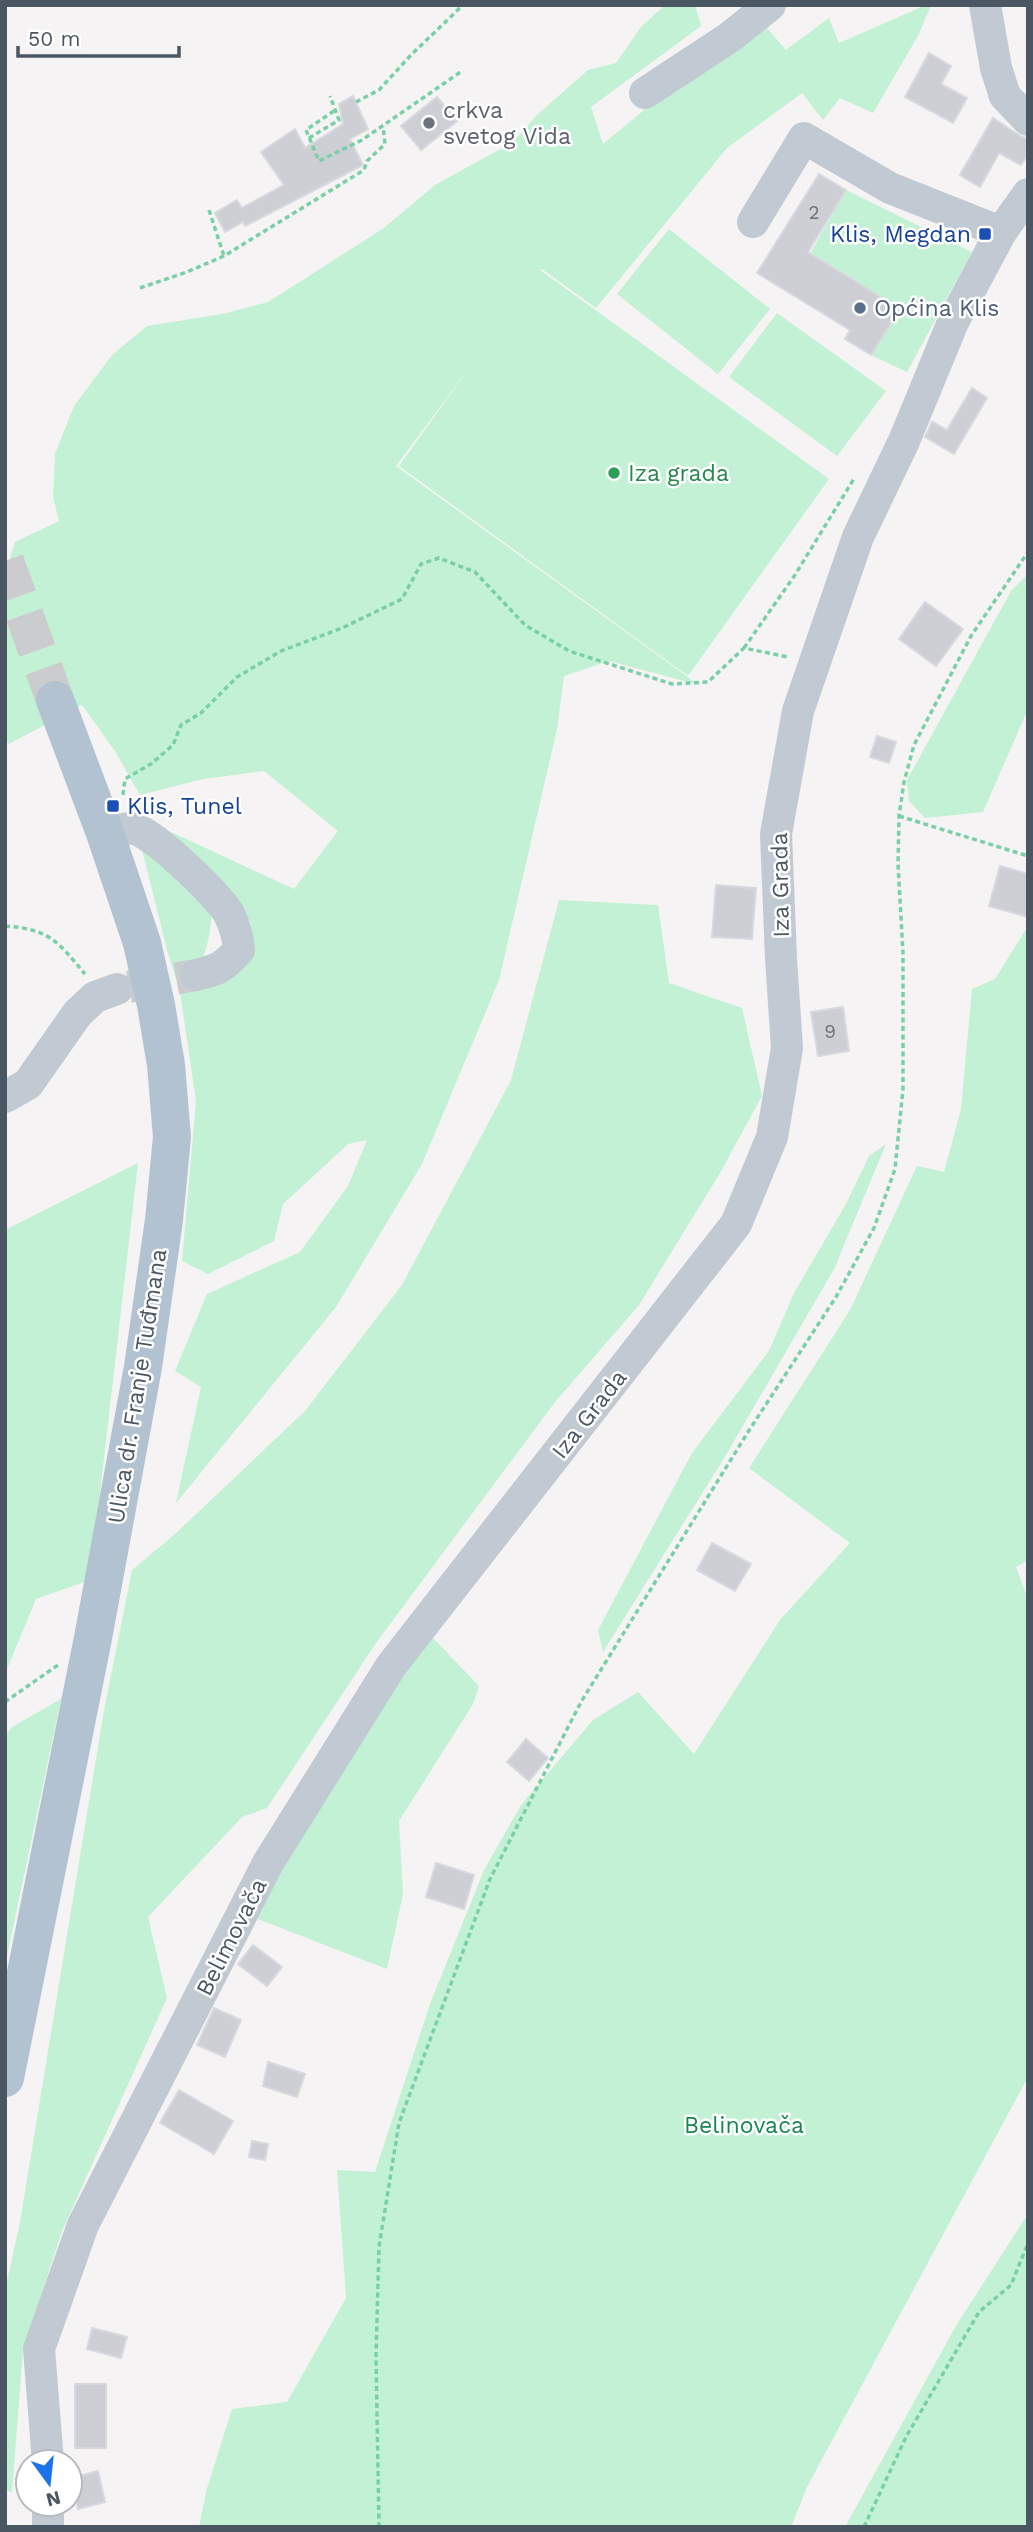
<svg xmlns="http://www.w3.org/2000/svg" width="1033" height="2532" font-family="'Work Sans',sans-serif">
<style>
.green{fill:#c3f1d5}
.building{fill:#cdcfd5;stroke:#d7d9de;stroke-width:2}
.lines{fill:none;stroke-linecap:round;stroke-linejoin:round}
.minor-tunnel{stroke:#caccce;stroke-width:32;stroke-dasharray:32 16;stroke-linecap:butt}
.major-tunnel{stroke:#caccce;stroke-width:38;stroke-dasharray:38 19;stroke-linecap:butt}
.path{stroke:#7ad0a6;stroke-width:3.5;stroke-dasharray:5 3.5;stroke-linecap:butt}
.minor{stroke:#c1cad2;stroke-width:32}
.major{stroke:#b3c2d1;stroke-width:38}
.worship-dot{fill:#6b7280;stroke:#fff;stroke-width:2.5}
.transit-dot{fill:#1a4fb4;stroke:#fff;stroke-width:2.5}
.service-dot{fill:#5c6f8a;stroke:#fff;stroke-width:2.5}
.leisure-dot{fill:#2e9e5b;stroke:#fff;stroke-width:2.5}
.labels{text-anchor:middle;stroke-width:5;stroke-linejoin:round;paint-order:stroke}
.number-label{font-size:19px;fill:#6b747e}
.worship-label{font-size:23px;fill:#5b616d;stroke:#fff;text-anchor:start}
.transit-label{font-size:23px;fill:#164399;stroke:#fff;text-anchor:end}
.service-label{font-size:23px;fill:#4e5e75;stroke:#fff;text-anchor:start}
.leisure-label{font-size:23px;fill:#27864d;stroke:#fff;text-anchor:start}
.street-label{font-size:23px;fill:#4a5661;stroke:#fff}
.park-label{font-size:23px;fill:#17864f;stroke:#fff}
</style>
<rect width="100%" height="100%" fill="#f5f3f3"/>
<g class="green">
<path d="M 665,5 L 695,5 L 701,26 L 591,107 L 603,144 L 678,82 L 767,28 L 786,50 L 829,18 L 839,43 L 926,5 L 931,5 L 919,34 L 873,113 L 840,98 L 823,120 L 802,93 L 727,148 L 596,308 L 542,269 L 540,270 L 829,479 L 688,676 L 399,466 L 472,364 L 396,466 L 699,685 L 609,661 L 564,676 L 557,729 L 499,980 L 422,1164 L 336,1307 L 176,1503 L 201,1387 L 175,1371 L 207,1294 L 300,1252 L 348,1186 L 367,1140 L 348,1144 L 283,1204 L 274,1241 L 208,1274 L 182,1261 L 196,1101 L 180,992 L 167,950 L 142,850 L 213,907 L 209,937 L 198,979 L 244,951 L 251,923 L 171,832 L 294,889 L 338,831 L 264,771 L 203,779 L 140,795 L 115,751 L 82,705 L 9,744 L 5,737 L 5,573 L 15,542 L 59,521 L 53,497 L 55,454 L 74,406 L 112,355 L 147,326 L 222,314 L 268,302 L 384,228 L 435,185 L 513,142 L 537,115 L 588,70 L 616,63 L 641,27 Z"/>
<path d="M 846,190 L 972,252 L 907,372 L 871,355 L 899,309 L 810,254 Z"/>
<path d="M 669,229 L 770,309 L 718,374 L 617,294 Z"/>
<path d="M 777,313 L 886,391 L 837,456 L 729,377 Z"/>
<path d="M 1028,574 L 1028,716 L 1025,716 L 983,812 L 925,818 L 909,801 L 907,780 L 1011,591 Z"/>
<path d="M 559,900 L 658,905 L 669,983 L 742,1008 L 762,1096 L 720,1173 L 639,1305 L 555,1402 L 376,1643 L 267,1808 L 242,1817 L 148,1917 L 167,1998 L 62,2231 L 23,2351 L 12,2492 L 5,2490 L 5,2290 L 20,2222 L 104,1710 L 132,1570 L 174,1535 L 305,1411 L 402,1285 L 511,1080 Z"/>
<path d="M 1028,926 L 1028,1560 L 1016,1567 L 1028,1599 L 1028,2077 L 807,2487 L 791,2527 L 199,2527 L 207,2488 L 232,2409 L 287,2402 L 346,2298 L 337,2170 L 375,2172 L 430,2004 L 484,1870 L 521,1805 L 593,1720 L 638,1692 L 694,1754 L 780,1620 L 850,1543 L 749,1468 L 850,1310 L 917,1166 L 944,1172 L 961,1109 L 972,989 L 995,979 Z"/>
<path d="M 886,1144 L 834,1269 L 723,1460 L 603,1652 L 598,1630 L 692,1453 L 769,1351 L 794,1293 L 846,1204 L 869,1156 Z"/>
<path d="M 138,1163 L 90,1580 L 36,1599 L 5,1674 L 5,1230 Z"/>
<path d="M 433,1638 L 479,1686 L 473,1704 L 399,1821 L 403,1894 L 387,1969 L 255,1918 L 299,1841 L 407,1670 Z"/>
<path d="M 61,1699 L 5,1966 L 5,1736 L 12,1727 Z"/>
<path d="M 1028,2214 L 1028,2527 L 845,2527 L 957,2324 Z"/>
</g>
<g class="building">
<path d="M 929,53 L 951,66 L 941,84 L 967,98 L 953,123 L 905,97 Z"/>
<path d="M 353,96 L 368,129 L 350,139 L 363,165 L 245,226 L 243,222 L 225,232 L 215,213 L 237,200 L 242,208 L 284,185 L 261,152 L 295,129 L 305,148 L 343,124 L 339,104 Z"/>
<path d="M 437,97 L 457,121 L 421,150 L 401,126 Z"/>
<path d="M 993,118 L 1022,137 L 1028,138 L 1028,154 L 1021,165 L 999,153 L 980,187 L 960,175 Z"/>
<path d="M 819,174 L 846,190 L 808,252 L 900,309 L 871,355 L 845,339 L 850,330 L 757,273 Z"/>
<path d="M 972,388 L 987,398 L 954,454 L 925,437 L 932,422 L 947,430 Z"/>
<path d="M 925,602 L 963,629 L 936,666 L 899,639 Z"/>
<path d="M 877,736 L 896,742 L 889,763 L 870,757 Z"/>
<path d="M 1000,866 L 1028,874 L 1028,917 L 989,906 Z"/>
<path d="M 716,885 L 756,888 L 752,939 L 712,937 Z"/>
<path d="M 843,1007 L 849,1051 L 818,1056 L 811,1012 Z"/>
<path d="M 712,1543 L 751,1564 L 735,1591 L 697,1570 Z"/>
<path d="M 526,1739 L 548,1758 L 529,1781 L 507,1762 Z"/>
<path d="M 436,1863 L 474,1875 L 464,1909 L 426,1897 Z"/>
<path d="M 253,1945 L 282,1967 L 267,1986 L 238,1964 Z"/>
<path d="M 214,2008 L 241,2020 L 225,2057 L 197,2045 Z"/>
<path d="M 268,2062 L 305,2074 L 297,2097 L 263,2086 Z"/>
<path d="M 179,2090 L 233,2121 L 214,2154 L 160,2123 Z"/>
<path d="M 252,2141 L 268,2144 L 265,2160 L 249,2157 Z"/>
<path d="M 92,2328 L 127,2337 L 121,2358 L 87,2349 Z"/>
<rect x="75" y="2384" width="31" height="64"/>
<path d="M 98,2471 L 105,2502 L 78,2509 L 71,2478 Z"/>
</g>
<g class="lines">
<path class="minor-tunnel" d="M 129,987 L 196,975"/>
<path class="major-tunnel" d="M 5,561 L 55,700"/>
<g class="path">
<path d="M 356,102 L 379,90 L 411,55 L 463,5"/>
<path d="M 334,111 L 306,130 L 319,161 L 362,140 L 462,71"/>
<path d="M 309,138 L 339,120 L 330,96"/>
<path d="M 209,210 L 224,256"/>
<path d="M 140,288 L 187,272 L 224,256 L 364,170 L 367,161 L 385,144 L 383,126"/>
<path d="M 744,648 L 795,575 L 855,477"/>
<path d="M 123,795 L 125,779 L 151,764 L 173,745 L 181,725 L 201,713 L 237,677 L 281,651 L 342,628 L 402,599 L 421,564 L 439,558 L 475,572 L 525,625 L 569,651 L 672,684 L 708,682 L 744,648 L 788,657"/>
<path d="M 899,816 L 1028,856"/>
<path d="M 5,926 C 50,929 58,942 85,974"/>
<path d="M 5,1702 L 58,1665"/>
<path d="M 379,2527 L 376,2356 L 379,2247 L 399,2123 L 490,1879 L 581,1702 L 748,1432 L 836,1297 L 874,1228 L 895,1169 L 903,1089 L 903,953 L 898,864 L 899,816 L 904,782 L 914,745 L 971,636 L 1028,552"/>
<path d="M 864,2527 L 906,2437 L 979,2312 L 1011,2285 L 1028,2243"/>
</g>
<g class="minor">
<path d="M 985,5 L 996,68 L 1005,96 L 1028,120"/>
<path d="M 645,93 L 730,37 L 770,5"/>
<path d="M 753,222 L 804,138 L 890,188 L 1001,232"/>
<path d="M 105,833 C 115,831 127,826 137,830 C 155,835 219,896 229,914 C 235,926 238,937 239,950 C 224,967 218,970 196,975"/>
<path d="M 5,1097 L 28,1084 L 77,1014 L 95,997 L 117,989"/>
<path d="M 48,2462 L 39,2349 L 83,2225 L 268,1863 L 391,1666 L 736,1224 L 772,1137 L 787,1048 L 781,959 L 776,834 L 798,711 L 858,537 L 904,441 L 953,322 L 1001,232 L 1028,194"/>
<path d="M 48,2527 L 48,2504"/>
</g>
<path class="major" d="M 5,2078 L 93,1638 L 143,1367 L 164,1220 L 172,1137 L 166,1065 L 156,1005 L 142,943 L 105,833 L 55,700"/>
</g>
<circle class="worship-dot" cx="429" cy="123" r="7"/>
<g class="transit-dot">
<rect x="978" y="227" width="14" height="14" rx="3.5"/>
<rect x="106" y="799" width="14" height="14" rx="3.5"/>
</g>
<circle class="service-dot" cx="860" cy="308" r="7"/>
<circle class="leisure-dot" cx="614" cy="473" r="7"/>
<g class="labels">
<g class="number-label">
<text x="814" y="219">2</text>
<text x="830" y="1038">9</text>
</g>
<g class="worship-label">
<text x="443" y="118">crkva<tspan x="443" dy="26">svetog Vida</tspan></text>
</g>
<g class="transit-label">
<text x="971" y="242">Klis, Megdan</text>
<text x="127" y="814" text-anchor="start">Klis, Tunel</text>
</g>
<g class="service-label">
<text x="874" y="316">Općina Klis</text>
</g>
<g class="leisure-label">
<text x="628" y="481">Iza grada</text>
</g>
<g class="street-label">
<text transform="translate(780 885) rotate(-91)" y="8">Iza Grada</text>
<text transform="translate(137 1386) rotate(-81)" y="8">Ulica dr. Franje Tuđmana</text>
<text transform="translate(589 1414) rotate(-52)" y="8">Iza Grada</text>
<text transform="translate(231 1937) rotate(-63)" y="8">Belimovača</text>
</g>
<g class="park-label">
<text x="744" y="2133">Belinovača</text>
</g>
</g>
<rect width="1033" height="2532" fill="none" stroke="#4a5661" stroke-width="14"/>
<g transform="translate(49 2483) rotate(165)"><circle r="33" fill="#ffffff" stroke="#b7bbc0" stroke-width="2"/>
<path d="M0-5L12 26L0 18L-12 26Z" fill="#1a73e8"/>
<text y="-10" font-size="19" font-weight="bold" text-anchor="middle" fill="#4a5661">N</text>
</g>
<path d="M18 46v10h161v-10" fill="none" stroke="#4a5661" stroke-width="3.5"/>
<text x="28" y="46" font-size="21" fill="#4a5661" stroke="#ffffff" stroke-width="5" paint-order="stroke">50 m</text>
</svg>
